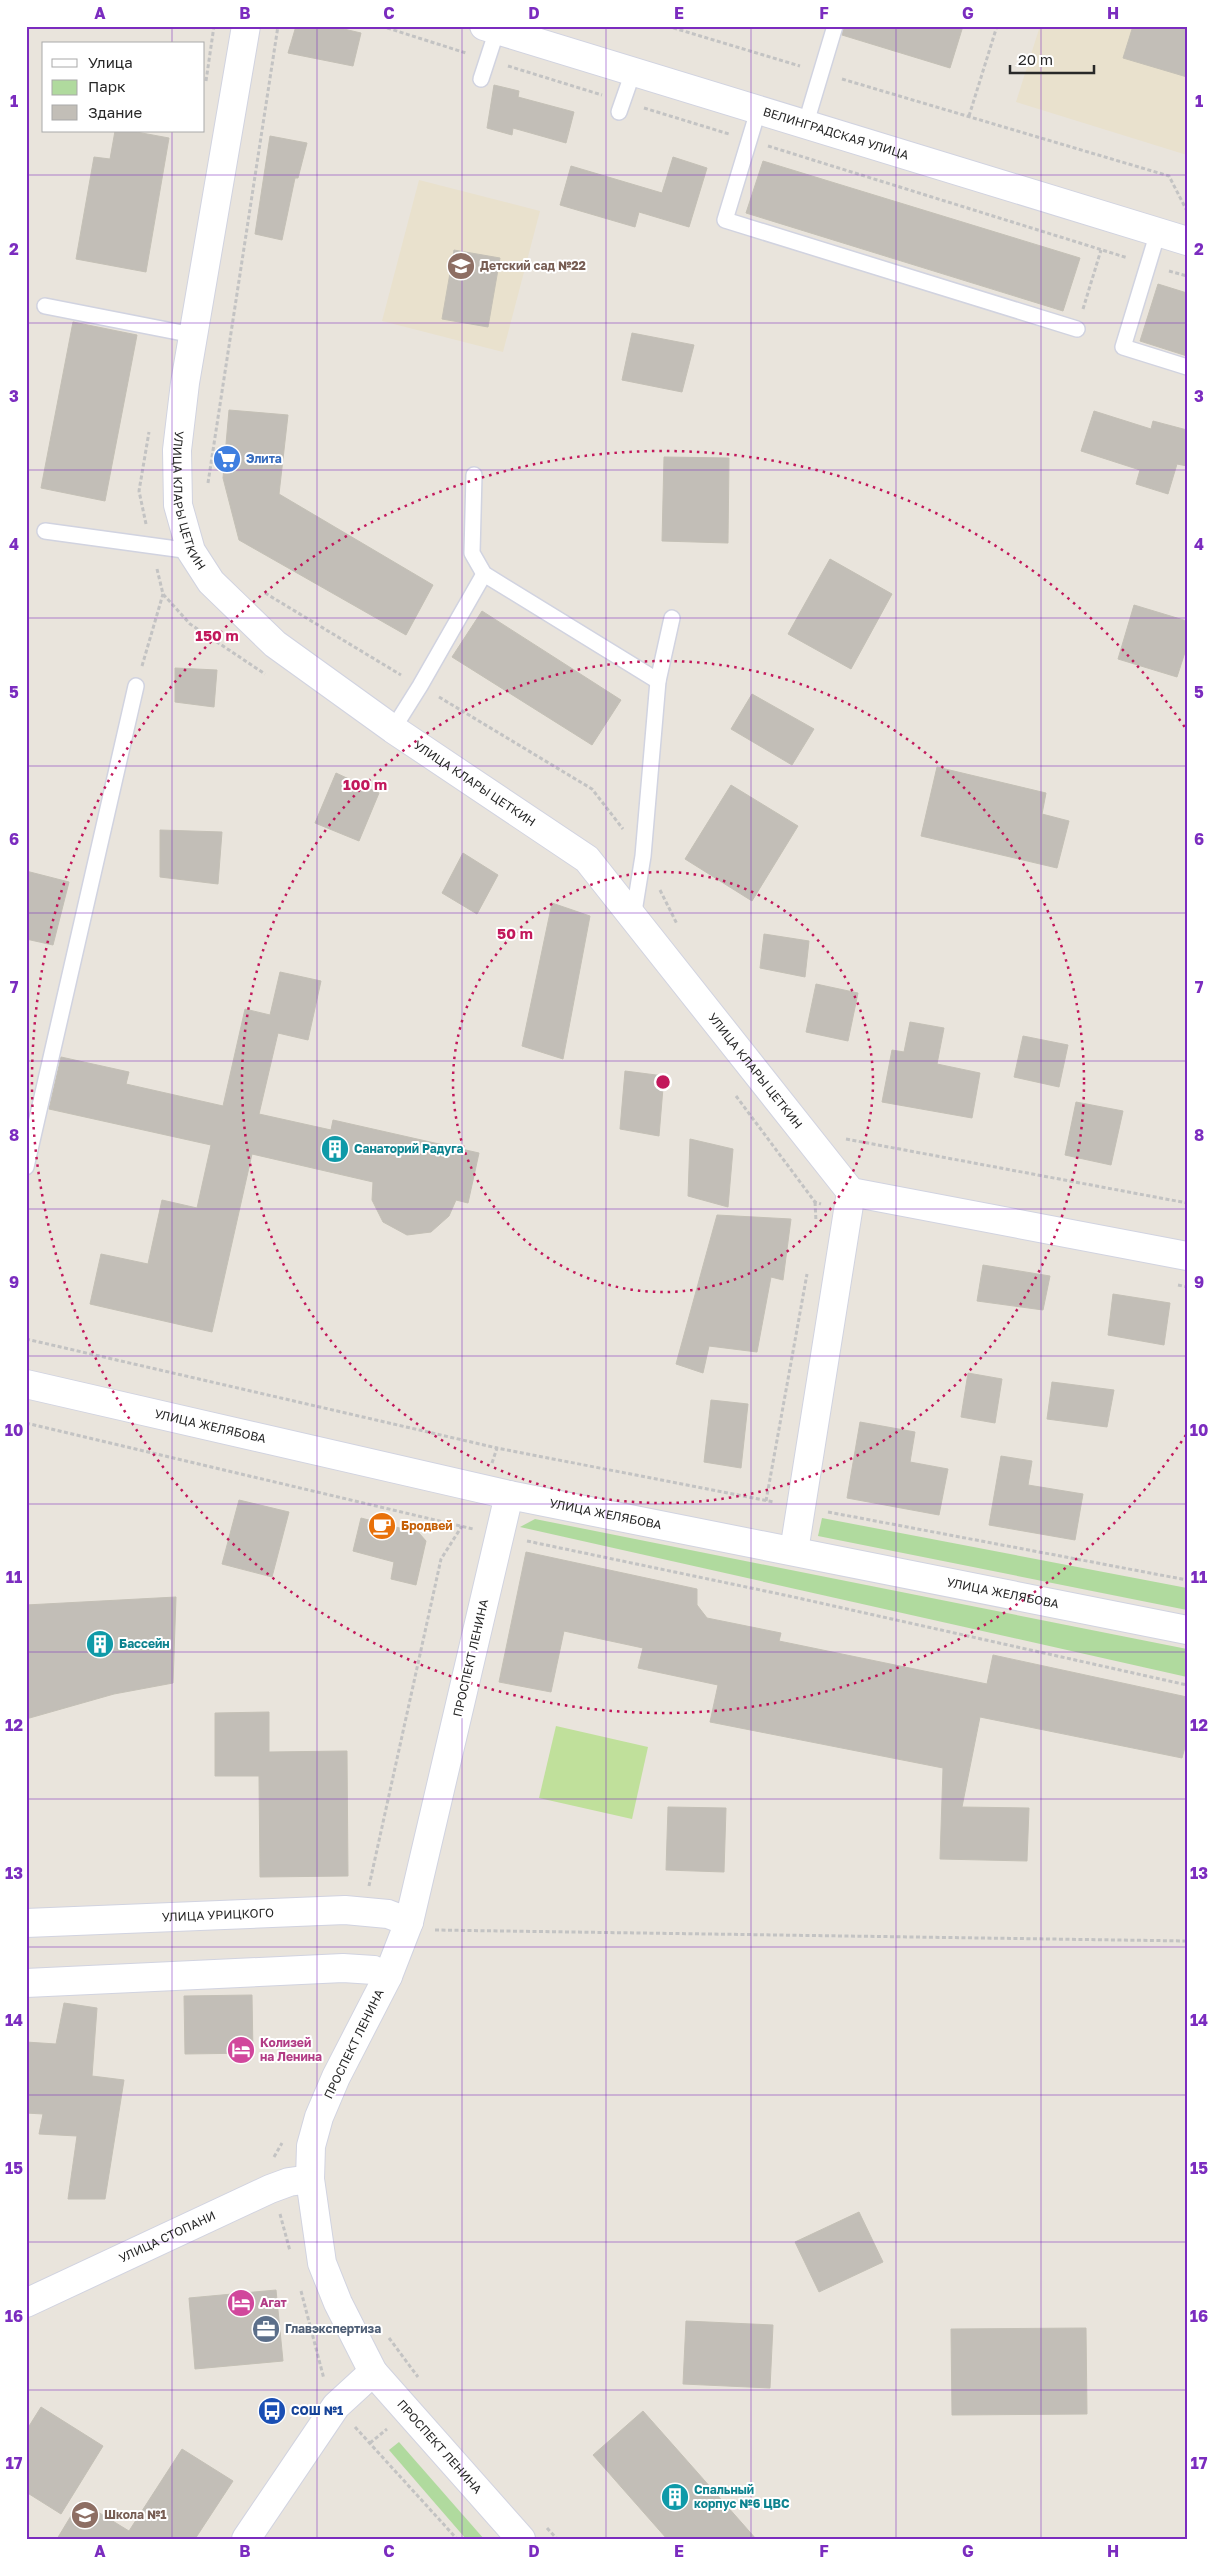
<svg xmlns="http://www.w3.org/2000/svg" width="1213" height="2565" font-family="'Golos Text',sans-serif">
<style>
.education{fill:#e9e1cd}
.green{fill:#b0da9e}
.pitch{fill:#c0e09b}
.building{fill:#c2beb7;stroke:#c4c0b6}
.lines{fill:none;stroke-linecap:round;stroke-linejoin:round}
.service-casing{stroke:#d1d3e0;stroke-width:18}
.minor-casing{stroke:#d1d3e0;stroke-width:30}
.path{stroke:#c3c3c3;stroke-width:3;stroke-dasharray:4 2.5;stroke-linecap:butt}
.service{stroke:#fff;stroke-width:15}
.minor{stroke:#fff;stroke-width:28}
.grid{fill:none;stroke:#7b2cbf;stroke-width:1;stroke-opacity:0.55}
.ring{fill:none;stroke:#c2185b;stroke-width:2.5;stroke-dasharray:2.5 5}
.labels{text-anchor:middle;stroke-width:4;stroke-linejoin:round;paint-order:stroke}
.street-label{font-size:12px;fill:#282828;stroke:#fff}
.education-label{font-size:12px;font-weight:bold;fill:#785e54;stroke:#fff;text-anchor:start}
.shop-label{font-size:12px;font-weight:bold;fill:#366cbe;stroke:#fff;text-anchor:start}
.culture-label{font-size:12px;font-weight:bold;fill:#0d838f;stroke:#fff;text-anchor:start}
.food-label{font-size:12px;font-weight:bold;fill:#c56008;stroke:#fff;text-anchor:start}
.hotel-label{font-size:12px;font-weight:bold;fill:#b23c85;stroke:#fff;text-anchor:start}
.service-label{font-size:12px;font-weight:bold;fill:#4e5e75;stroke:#fff;text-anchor:start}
.transit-label{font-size:12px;font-weight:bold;fill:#164399;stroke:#fff;text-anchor:start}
.centre{fill:#c2185b;stroke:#fff;stroke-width:2.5}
.ring-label{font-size:15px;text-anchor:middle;font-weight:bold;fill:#c2185b;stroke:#fff;stroke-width:4;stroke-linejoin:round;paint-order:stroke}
.neatline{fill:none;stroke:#7b2cbf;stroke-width:2}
.grid-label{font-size:16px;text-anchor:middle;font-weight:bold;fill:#7b2cbf}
</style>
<rect width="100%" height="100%" fill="#e9e4dc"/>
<g class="education">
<path d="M 1040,26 L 1187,26 L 1187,155 L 1016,102 Z"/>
<path d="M 419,180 L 540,211 L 503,352 L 382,321 Z"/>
</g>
<g class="green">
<path d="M 822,1518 L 1187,1588 L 1187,1610 L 818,1536 Z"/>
<path d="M 535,1519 L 1187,1649 L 1187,1677 L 520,1527 Z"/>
<path d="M 399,2442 L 484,2539 L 466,2539 L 389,2450 Z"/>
</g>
<path class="pitch" d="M 556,1726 L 648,1747 L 632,1819 L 539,1798 Z"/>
<g class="building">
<path d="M 296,26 L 331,26 L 361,33 L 353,66 L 288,53 Z"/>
<path d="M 844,26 L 963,26 L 950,68 L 842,35 Z"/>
<path d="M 1133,26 L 1187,26 L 1187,77 L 1123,58 Z"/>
<path d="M 494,85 L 519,91 L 518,97 L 574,112 L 566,143 L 513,128 L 512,135 L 487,128 Z"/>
<path d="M 115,131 L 131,131 L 169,138 L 146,272 L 76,259 L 94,157 L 110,159 Z"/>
<path d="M 270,136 L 307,143 L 298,178 L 295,178 L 282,240 L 255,234 Z"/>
<path d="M 673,157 L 707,168 L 689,227 L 639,212 L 635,227 L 560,205 L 571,166 L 662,193 Z"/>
<path d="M 763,161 L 1080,258 L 1063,311 L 746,213 Z"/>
<path d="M 454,250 L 500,258 L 488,327 L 442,319 Z"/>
<path d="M 1158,284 L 1187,293 L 1187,356 L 1140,341 Z"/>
<path d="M 73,322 L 137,335 L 105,501 L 41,488 Z"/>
<path d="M 632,333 L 694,345 L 682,392 L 622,380 Z"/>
<path d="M 229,410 L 288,415 L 279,494 L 433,585 L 406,635 L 239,540 L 223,478 Z"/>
<path d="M 1094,411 L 1151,429 L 1153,421 L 1187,430 L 1187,466 L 1177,464 L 1168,494 L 1136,484 L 1140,470 L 1081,451 Z"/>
<path d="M 664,457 L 729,458 L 728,543 L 662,541 Z"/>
<path d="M 830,559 L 892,594 L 851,669 L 788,634 Z"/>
<path d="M 1134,605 L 1187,621 L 1187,646 L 1177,677 L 1118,659 Z"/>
<path d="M 482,611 L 621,700 L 592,745 L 452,657 Z"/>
<path d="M 175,668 L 217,670 L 214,707 L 175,702 Z"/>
<path d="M 752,694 L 814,729 L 792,765 L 731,729 Z"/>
<path d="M 937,767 L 1046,793 L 1042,814 L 1069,821 L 1057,868 L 921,836 Z"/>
<path d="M 336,773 L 379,793 L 359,841 L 315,823 Z"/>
<path d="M 731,785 L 798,826 L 752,901 L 685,859 Z"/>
<path d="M 160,830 L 222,832 L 218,884 L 160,877 Z"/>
<path d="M 463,853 L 498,875 L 477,914 L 442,893 Z"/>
<path d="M 26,871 L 69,882 L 53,945 L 26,939 Z"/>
<path d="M 552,903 L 590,916 L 563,1059 L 522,1046 Z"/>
<path d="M 764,934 L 809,941 L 805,977 L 760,968 Z"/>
<path d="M 280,972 L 321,981 L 308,1040 L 278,1033 L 259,1114 L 331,1130 L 333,1120 L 479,1153 L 468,1203 L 456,1200 L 449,1216 L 431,1232 L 407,1235 L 383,1222 L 372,1200 L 373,1182 L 252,1154 L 212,1332 L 90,1304 L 101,1254 L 148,1264 L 162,1200 L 197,1208 L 211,1145 L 49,1109 L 61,1057 L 129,1072 L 126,1084 L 223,1106 L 245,1009 L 270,1015 Z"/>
<path d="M 816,984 L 858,993 L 848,1041 L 806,1032 Z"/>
<path d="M 910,1022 L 944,1028 L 937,1064 L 980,1073 L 972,1118 L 882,1102 L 892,1050 L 904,1052 Z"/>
<path d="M 1023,1036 L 1068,1045 L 1059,1087 L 1014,1077 Z"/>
<path d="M 625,1071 L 664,1076 L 659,1136 L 620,1129 Z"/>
<path d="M 1076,1102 L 1123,1111 L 1111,1165 L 1065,1155 Z"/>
<path d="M 690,1139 L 733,1149 L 728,1207 L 688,1196 Z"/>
<path d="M 717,1215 L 791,1219 L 783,1280 L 771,1277 L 757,1352 L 709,1346 L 703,1373 L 676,1364 Z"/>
<path d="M 983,1265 L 1050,1276 L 1043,1310 L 977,1301 Z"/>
<path d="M 1113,1294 L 1170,1303 L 1164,1345 L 1108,1335 Z"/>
<path d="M 968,1373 L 1002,1379 L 995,1423 L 961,1417 Z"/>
<path d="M 1052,1382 L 1114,1390 L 1107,1427 L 1047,1419 Z"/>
<path d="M 711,1400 L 748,1404 L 741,1468 L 704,1462 Z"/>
<path d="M 860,1422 L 915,1432 L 910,1462 L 948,1469 L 939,1515 L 847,1498 Z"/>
<path d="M 1001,1456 L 1032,1461 L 1028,1485 L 1083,1494 L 1075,1540 L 989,1525 Z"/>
<path d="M 239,1500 L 289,1512 L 272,1577 L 222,1564 Z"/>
<path d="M 361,1518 L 419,1533 L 426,1541 L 416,1585 L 391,1579 L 394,1562 L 353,1551 Z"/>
<path d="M 526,1552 L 697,1589 L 697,1605 L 707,1618 L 781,1633 L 779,1641 L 987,1684 L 993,1655 L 1187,1697 L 1187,1740 L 1182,1758 L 980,1717 L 962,1807 L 1029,1808 L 1027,1861 L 940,1859 L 943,1768 L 710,1722 L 718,1685 L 638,1668 L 643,1648 L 564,1631 L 551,1692 L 499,1682 Z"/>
<path d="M 176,1597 L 173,1683 L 114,1694 L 26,1719 L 26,1605 Z"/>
<path d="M 269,1712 L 269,1752 L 347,1751 L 348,1876 L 260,1877 L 259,1776 L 215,1776 L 215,1713 Z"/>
<path d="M 668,1807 L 726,1808 L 724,1872 L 666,1870 Z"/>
<path d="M 252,1995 L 253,2053 L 185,2054 L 184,1996 Z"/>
<path d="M 64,2003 L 97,2008 L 92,2076 L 124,2080 L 105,2199 L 68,2199 L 77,2136 L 39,2134 L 43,2114 L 26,2113 L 26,2042 L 56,2044 Z"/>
<path d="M 859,2212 L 883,2262 L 819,2292 L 795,2242 Z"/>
<path d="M 276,2290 L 283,2361 L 195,2369 L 189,2298 Z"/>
<path d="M 686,2321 L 773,2325 L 770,2388 L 683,2384 Z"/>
<path d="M 1086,2328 L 1087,2414 L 952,2415 L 951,2329 Z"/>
<path d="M 41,2407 L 103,2446 L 61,2514 L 26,2492 L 26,2431 Z"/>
<path d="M 643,2411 L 697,2472 L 756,2539 L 667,2539 L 593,2455 Z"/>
<path d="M 182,2449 L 233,2481 L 195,2539 L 57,2539 L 80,2501 L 129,2531 Z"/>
</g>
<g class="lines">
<defs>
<g id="service">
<path d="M 481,79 L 497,30"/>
<path d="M 758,111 L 725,220 L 1077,329"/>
<path d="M 619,112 L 633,72"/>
<path d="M 805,126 L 835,26"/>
<path d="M 1158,232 L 1123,347 L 1187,367"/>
<path d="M 45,306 L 193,335"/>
<path d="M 474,475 L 472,553 L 484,574 L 658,681"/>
<path d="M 45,531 L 191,551"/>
<path d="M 393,729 L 420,686 L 484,574"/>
<path d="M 633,918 L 643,856 L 658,681 L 672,618"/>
<path d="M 26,1167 L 136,686"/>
</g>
<g id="minor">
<path id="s1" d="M 246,26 L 185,383 L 177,450 L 178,505 L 191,551 L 211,582 L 275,644 L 393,729 L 587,859 L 851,1192 L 1187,1256"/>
<path id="s2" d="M 484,26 L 1187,241"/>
<path id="s3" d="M 26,1384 L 509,1495 L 1187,1630"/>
<path id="s4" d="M 509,1495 L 409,1922 L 388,1976 L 336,2077 L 319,2117 L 311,2146 L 310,2179 L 322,2263 L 338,2303 L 373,2372 L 521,2539"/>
<path d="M 794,1551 L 851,1192"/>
<path id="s5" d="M 26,1923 L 345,1910 L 388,1914 L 409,1922"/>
<path d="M 26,1983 L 343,1968 L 374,1970 L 388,1976"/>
<path id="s6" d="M 26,2303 L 270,2189 L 289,2182 L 310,2179"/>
<path d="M 246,2539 L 336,2406 L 373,2372"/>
</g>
</defs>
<use href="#service" class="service-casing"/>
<use href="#minor" class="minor-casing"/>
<g class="path">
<path d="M 381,26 L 466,53"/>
<path d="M 667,26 L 800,66"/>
<path d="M 508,66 L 602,95"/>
<path d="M 842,79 L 1169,176 L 1187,211"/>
<path d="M 206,81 L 214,26"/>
<path d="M 644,108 L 729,134"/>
<path d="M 969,116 L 997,26"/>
<path d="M 768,146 L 1128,258"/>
<path d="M 1169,271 L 1187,276"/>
<path d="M 1083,309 L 1101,250"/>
<path d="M 208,483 L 278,26"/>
<path d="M 146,524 L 139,491 L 149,432"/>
<path d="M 157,569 L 163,594 L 190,624 L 265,674"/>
<path d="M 265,593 L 401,675"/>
<path d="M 142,666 L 163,594"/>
<path d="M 439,697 L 592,789 L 623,829"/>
<path d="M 660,890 L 677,924"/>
<path d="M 736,1096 L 815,1202 L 821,1204"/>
<path d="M 846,1139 L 1187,1203"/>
<path d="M 815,1202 L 816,1221"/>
<path d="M 1178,1285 L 1187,1287"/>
<path d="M 26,1339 L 497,1448"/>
<path d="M 26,1423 L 473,1529"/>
<path d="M 492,1463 L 497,1448 L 774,1502"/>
<path d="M 766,1501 L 807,1274"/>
<path d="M 828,1512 L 1187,1580"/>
<path d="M 527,1541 L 789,1596 L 1187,1685"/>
<path d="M 369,1886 L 441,1559 L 462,1526"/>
<path d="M 435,1930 L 1187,1941"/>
<path d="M 274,2157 L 282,2143"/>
<path d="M 280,2214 L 290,2251"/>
<path d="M 301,2291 L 324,2379"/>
<path d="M 389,2338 L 418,2377"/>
<path d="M 355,2427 L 457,2539"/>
<path d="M 370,2443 L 387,2429"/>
<path d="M 547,2528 L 557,2539"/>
</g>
<use href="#service" class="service"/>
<use href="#minor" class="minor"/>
</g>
<path class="grid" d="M 172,26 L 172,44M 317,26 L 317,2539M 462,26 L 462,2539M 606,26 L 606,2539M 751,26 L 751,2539M 896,26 L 896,2539M 1041,26 L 1041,2539M 172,131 L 172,2539M 26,175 L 1187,175M 26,323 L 1187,323M 26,470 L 1187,470M 26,618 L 1187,618M 26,766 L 1187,766M 26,913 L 1187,913M 26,1061 L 1187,1061M 26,1209 L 1187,1209M 26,1356 L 1187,1356M 26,1504 L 1187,1504M 26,1652 L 1187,1652M 26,1799 L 1187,1799M 26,1947 L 1187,1947M 26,2095 L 1187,2095M 26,2242 L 1187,2242M 26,2390 L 1187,2390"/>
<g class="ring">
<circle cx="663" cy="1082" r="210"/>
<circle cx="663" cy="1082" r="421"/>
<path d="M1186 1435A631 631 0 1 1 1186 729"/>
</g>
<defs>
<symbol id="school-disc" viewBox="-11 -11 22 22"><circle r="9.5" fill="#8d6e63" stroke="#fff"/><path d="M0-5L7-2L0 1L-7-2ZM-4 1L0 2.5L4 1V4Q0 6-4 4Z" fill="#fff"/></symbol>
<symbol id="supermarket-disc" viewBox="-11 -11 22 22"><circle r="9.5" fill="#3f7fe0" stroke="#fff"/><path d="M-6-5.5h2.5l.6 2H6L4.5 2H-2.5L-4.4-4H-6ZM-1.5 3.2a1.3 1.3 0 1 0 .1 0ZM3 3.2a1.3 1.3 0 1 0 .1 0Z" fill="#fff"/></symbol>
<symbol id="building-disc" viewBox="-11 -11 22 22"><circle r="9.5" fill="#0f9aa8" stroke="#fff"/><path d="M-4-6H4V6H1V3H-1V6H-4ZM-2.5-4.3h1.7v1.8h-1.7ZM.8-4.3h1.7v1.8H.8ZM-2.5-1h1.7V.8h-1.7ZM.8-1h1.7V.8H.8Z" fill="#fff"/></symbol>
<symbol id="cafe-disc" viewBox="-11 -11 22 22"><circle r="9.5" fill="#e8710a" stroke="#fff"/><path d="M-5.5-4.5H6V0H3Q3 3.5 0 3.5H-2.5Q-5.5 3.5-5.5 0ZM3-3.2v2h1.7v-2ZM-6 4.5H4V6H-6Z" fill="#fff"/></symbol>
<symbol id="hotel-disc" viewBox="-11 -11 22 22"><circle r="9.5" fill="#d1479c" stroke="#fff"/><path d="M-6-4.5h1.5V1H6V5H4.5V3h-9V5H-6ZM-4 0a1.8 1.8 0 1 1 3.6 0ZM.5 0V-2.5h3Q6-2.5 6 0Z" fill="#fff"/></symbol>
<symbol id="office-disc" viewBox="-11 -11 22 22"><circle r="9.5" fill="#5c6f8a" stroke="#fff"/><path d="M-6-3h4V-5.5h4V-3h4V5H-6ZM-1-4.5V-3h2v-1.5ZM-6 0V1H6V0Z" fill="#fff"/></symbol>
<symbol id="bus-disc" viewBox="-11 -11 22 22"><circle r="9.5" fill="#1a4fb4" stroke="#fff"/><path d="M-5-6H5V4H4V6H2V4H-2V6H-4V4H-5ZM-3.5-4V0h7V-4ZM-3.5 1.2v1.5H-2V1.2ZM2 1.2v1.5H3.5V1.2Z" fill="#fff"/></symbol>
</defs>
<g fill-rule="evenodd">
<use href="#school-disc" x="445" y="250" width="32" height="32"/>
<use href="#supermarket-disc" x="211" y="443" width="32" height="32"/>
<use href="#building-disc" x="319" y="1133" width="32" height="32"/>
<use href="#cafe-disc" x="366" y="1510" width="32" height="32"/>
<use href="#building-disc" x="84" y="1628" width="32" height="32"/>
<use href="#hotel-disc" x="225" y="2034" width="32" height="32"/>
<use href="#hotel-disc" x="225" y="2287" width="32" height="32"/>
<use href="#office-disc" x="250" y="2313" width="32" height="32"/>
<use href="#bus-disc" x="256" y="2395" width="32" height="32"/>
<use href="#building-disc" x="659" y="2481" width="32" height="32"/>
<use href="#school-disc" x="69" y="2499" width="32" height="32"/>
</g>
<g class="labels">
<g class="street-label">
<text dy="4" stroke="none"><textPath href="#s2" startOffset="368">ВЕЛИНГРАДСКАЯ УЛИЦА</textPath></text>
<text dy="4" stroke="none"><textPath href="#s1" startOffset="482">УЛИЦА КЛАРЫ ЦЕТКИН</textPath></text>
<text dy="4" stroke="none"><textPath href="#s1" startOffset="902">УЛИЦА КЛАРЫ ЦЕТКИН</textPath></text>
<text dy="4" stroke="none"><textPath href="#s1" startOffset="1308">УЛИЦА КЛАРЫ ЦЕТКИН</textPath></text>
<text dy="4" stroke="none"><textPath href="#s3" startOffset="189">УЛИЦА ЖЕЛЯБОВА</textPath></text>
<text dy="4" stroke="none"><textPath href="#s3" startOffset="594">УЛИЦА ЖЕЛЯБОВА</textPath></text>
<text dy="4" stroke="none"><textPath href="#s3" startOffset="999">УЛИЦА ЖЕЛЯБОВА</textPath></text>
<text transform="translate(471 1658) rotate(-77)" y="4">ПРОСПЕКТ ЛЕНИНА</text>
<text dy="4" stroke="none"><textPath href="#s5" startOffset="192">УЛИЦА УРИЦКОГО</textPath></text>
<text transform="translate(354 2044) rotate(-64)" y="4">ПРОСПЕКТ ЛЕНИНА</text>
<text dy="4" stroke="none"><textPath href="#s6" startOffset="156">УЛИЦА СТОПАНИ</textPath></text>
<text dy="4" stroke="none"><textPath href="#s4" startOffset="1022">ПРОСПЕКТ ЛЕНИНА</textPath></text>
</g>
<g class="education-label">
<text x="480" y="270">Детский сад №22</text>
<text x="104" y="2519">Школа №1</text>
</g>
<g class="shop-label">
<text x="246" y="463">Элита</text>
</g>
<g class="culture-label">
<text x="354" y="1153">Cанаторий Радуга</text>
<text x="119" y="1648">Бассейн</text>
<text x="694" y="2494">Спальный<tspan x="694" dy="14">корпус №6 ЦВС</tspan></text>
</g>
<g class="food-label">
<text x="401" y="1530">Бродвей</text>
</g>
<g class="hotel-label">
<text x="260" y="2047">Колизей<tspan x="260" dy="14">на Ленина</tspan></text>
<text x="260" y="2307">Агат</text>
</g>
<g class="service-label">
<text x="285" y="2333">Главэкспертиза</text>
</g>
<g class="transit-label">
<text x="291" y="2415">СОШ №1</text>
</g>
</g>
<circle cx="663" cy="1082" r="8" class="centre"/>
<g class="ring-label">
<text x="217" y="641">150 m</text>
<text x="365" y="790">100 m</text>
<text x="515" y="939">50 m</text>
</g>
<rect width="1213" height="2565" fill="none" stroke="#ffffff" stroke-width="55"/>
<rect x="42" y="42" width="162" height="90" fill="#ffffff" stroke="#a9a9a9"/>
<rect x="52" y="59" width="25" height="8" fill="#ffffff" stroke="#a9a9a9"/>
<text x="88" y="68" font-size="15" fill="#282828">Улица</text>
<rect x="52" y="80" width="25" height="15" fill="#b0da9e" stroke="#a9a9a9"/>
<text x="88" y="92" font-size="15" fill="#282828">Парк</text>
<rect x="52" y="105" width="25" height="15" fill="#c2beb7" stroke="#a9a9a9"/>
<text x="88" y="118" font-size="15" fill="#282828">Здание</text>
<path d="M1010 65v8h84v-8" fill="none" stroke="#282828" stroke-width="2.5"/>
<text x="1018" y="65" font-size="15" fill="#282828" stroke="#ffffff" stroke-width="4" paint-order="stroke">20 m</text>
<rect x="28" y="28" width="1158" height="2510" class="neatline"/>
<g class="grid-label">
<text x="100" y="19">A</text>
<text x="245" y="19">B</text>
<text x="389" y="19">C</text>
<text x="534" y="19">D</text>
<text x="679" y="19">E</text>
<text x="824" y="19">F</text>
<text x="968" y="19">G</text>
<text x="1113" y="19">H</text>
<text x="14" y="107">1</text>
<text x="1199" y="107">1</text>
<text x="14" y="255">2</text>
<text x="1199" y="255">2</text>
<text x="14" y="402">3</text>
<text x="1199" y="402">3</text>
<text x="14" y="550">4</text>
<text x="1199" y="550">4</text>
<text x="14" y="698">5</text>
<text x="1199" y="698">5</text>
<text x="14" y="845">6</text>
<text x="1199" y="845">6</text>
<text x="14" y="993">7</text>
<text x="1199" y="993">7</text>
<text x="14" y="1141">8</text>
<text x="1199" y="1141">8</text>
<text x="14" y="1288">9</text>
<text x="1199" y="1288">9</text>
<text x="14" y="1436">10</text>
<text x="1199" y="1436">10</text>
<text x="14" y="1583">11</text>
<text x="1199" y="1583">11</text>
<text x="14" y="1731">12</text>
<text x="1199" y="1731">12</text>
<text x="14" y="1879">13</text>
<text x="1199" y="1879">13</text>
<text x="14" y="2026">14</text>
<text x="1199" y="2026">14</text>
<text x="14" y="2174">15</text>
<text x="1199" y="2174">15</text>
<text x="14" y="2322">16</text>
<text x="1199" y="2322">16</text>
<text x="14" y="2469">17</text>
<text x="1199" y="2469">17</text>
<text x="100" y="2557">A</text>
<text x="245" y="2557">B</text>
<text x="389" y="2557">C</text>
<text x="534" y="2557">D</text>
<text x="679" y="2557">E</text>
<text x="824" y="2557">F</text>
<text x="968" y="2557">G</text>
<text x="1113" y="2557">H</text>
</g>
</svg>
